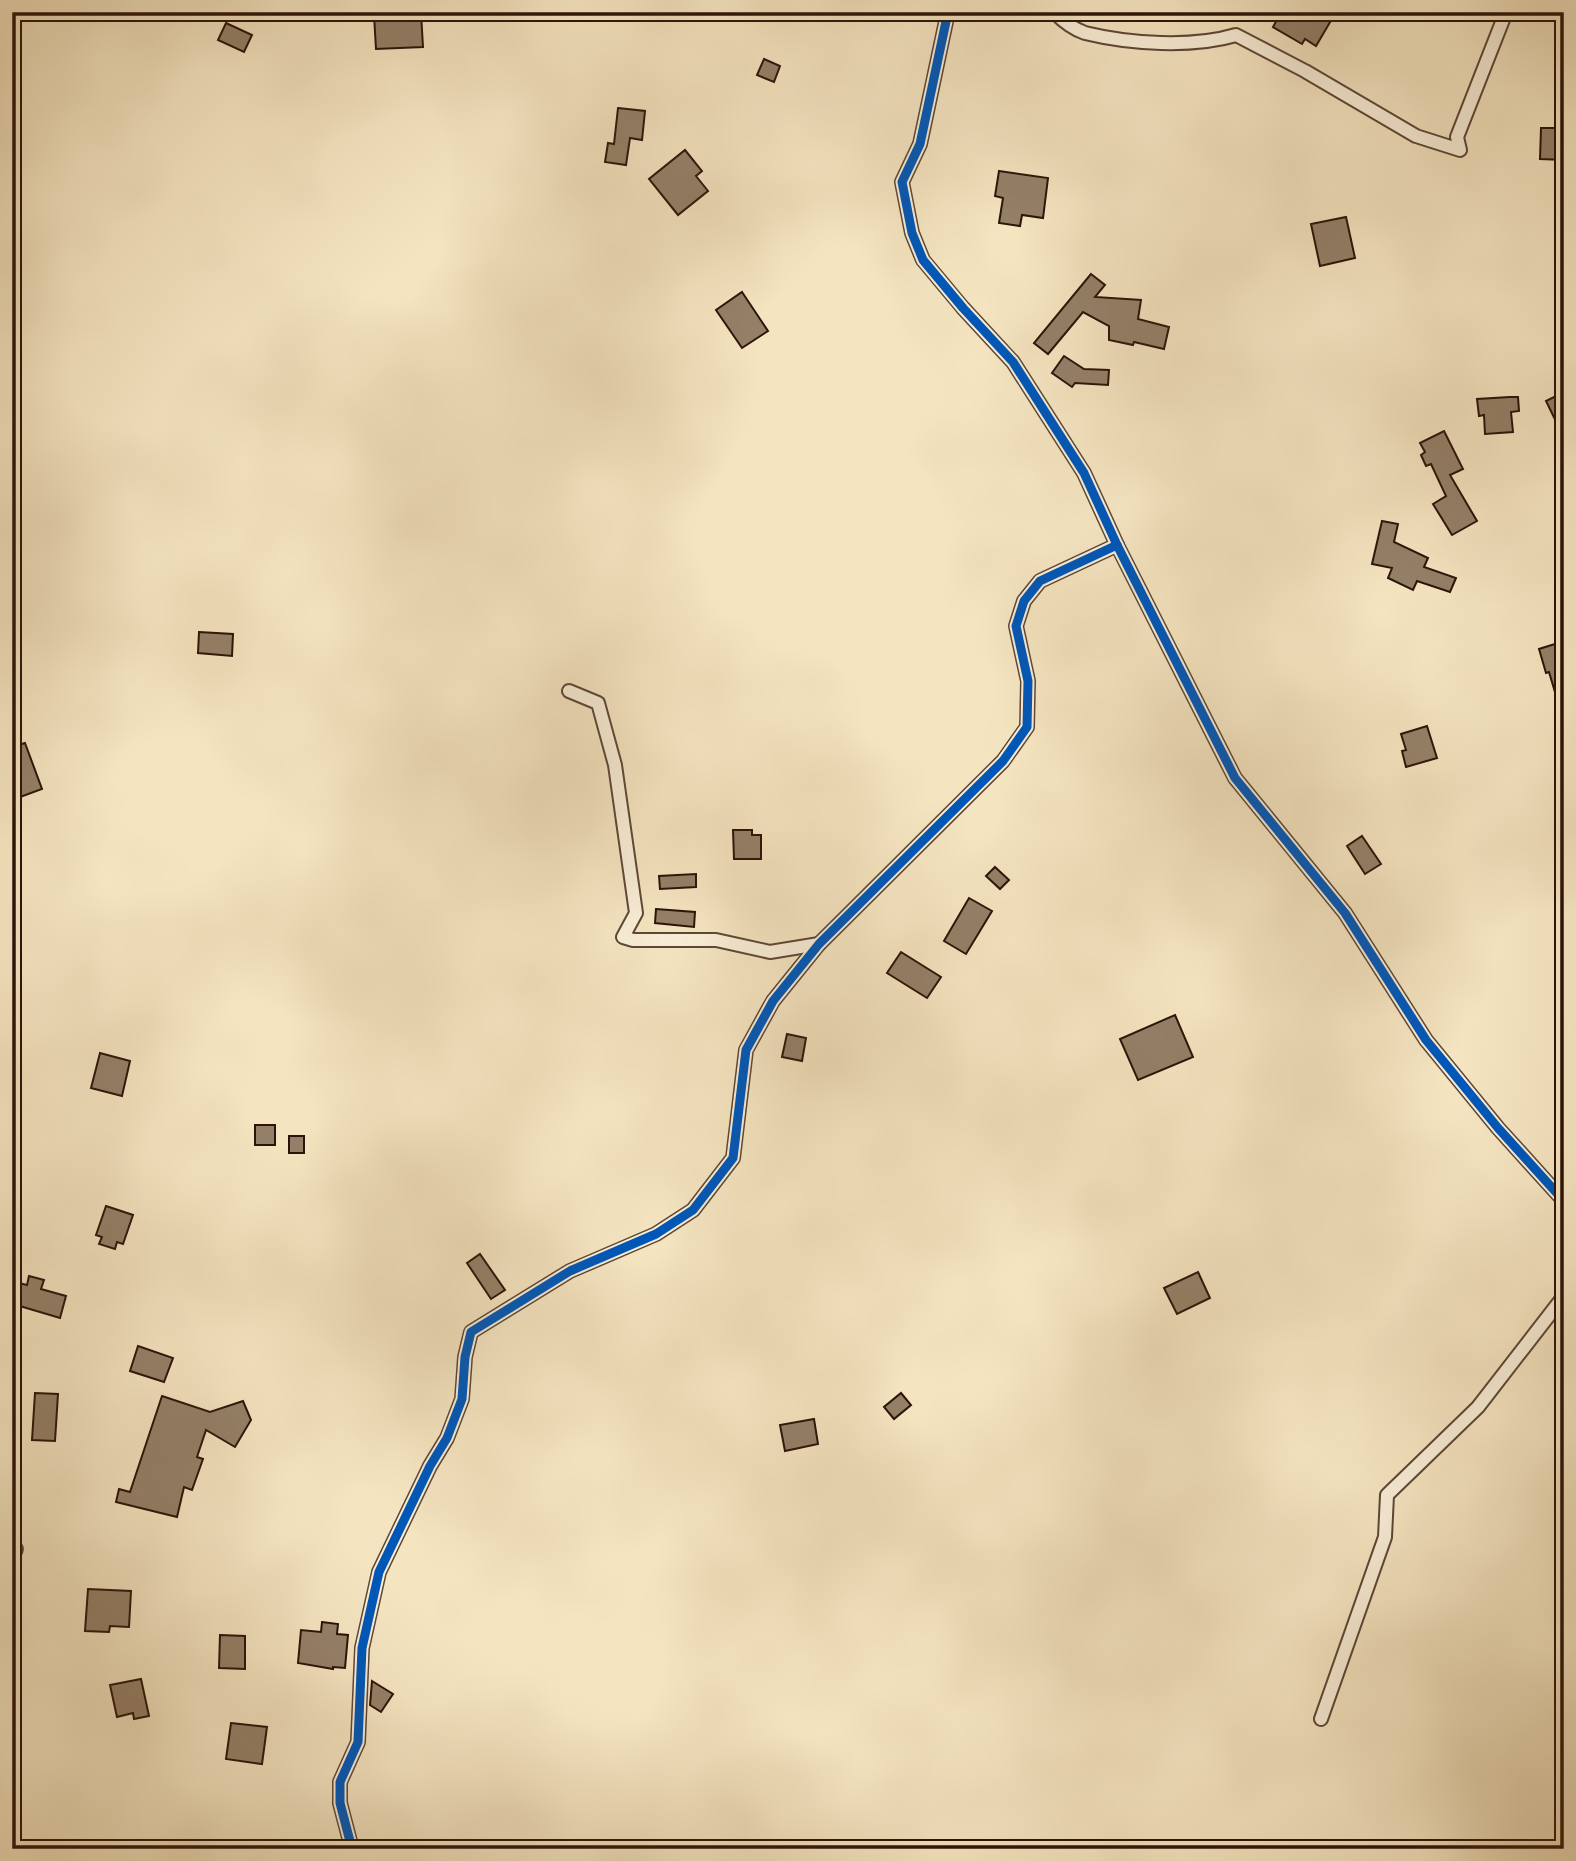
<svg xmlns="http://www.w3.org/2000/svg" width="1576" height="1861" font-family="Vollkorn,serif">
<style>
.building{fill:#948068;stroke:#2c1308;stroke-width:2}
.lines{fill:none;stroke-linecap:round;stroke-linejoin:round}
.street-casing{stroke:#5e4736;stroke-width:16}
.street{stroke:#f8edd6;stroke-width:12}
.cycleway-casing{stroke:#f8edd6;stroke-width:13}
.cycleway{stroke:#0057b8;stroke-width:9}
</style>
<rect width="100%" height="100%" fill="#f4e4c0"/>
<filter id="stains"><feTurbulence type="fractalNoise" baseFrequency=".00286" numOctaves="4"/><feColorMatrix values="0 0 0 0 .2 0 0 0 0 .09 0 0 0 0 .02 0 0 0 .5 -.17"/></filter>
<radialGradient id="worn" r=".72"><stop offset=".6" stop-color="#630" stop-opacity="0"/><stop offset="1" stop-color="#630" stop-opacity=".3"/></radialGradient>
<g class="building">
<path d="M 1281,12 L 1336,12 L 1316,46 L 1305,39 L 1302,44 L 1273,27 Z"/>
<path d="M 421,13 L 423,47 L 376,49 L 374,15 Z"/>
<path d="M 226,23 L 252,35 L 244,52 L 218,40 Z"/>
<path d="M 764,59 L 780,66 L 774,82 L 757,75 Z"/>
<path d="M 618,108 L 645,111 L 642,140 L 630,138 L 626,165 L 605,162 L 608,143 L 614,144 Z"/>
<path d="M 1541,128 L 1564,128 L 1564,160 L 1540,159 Z"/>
<path d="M 685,150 L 702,171 L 696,176 L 708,191 L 678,215 L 649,179 Z"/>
<path d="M 999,171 L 1048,178 L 1043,218 L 1022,215 L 1020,226 L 999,223 L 1003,198 L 995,196 Z"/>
<path d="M 1346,217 L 1355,258 L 1320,266 L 1311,224 Z"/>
<path d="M 1091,274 L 1105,285 L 1095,297 L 1141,300 L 1138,319 L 1169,327 L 1164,349 L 1134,342 L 1133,345 L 1109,340 L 1109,326 L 1083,312 L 1048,354 L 1034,343 Z"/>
<path d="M 742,292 L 768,331 L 742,348 L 716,310 Z"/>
<path d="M 1064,356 L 1084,369 L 1109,370 L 1108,385 L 1075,383 L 1072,387 L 1052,373 Z"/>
<path d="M 1564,392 L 1564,438 L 1546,401 Z"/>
<path d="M 1510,397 L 1518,397 L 1519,411 L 1511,412 L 1513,432 L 1485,434 L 1484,415 L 1479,416 L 1477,399 Z"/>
<path d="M 1444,431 L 1463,469 L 1450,475 L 1477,521 L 1452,535 L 1433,504 L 1446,496 L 1431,464 L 1426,466 L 1421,455 L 1425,452 L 1420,443 Z"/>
<path d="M 1382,521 L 1398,524 L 1394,542 L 1428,558 L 1424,567 L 1456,578 L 1450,592 L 1417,581 L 1413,590 L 1388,578 L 1392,568 L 1372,564 Z"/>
<path d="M 199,632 L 233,634 L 232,656 L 198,653 Z"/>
<path d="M 1558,643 L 1564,664 L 1564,709 L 1560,709 L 1549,672 L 1546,673 L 1539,649 Z"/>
<path d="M 1427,726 L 1437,758 L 1406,767 L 1402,751 L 1406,750 L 1401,734 Z"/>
<path d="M 25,743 L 42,789 L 12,800 L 12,747 Z"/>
<path d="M 733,830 L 752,830 L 752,835 L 761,835 L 761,859 L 734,859 Z"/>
<path d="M 1362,836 L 1381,864 L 1365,874 L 1347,846 Z"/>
<path d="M 995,867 L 1009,880 L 1000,889 L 986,876 Z"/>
<path d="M 696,874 L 696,887 L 660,889 L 659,876 Z"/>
<path d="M 969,898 L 992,911 L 966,954 L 944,941 Z"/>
<path d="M 656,909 L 695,912 L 694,927 L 655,923 Z"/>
<path d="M 901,952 L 941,977 L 927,998 L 887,973 Z"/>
<path d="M 1175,1015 L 1193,1057 L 1138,1080 L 1120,1039 Z"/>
<path d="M 787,1034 L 806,1038 L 802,1061 L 782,1057 Z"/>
<path d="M 100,1053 L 130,1061 L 122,1096 L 91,1088 Z"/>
<rect x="255" y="1125" width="20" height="20"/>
<rect x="289" y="1136" width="15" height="17"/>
<path d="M 106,1206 L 133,1215 L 123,1244 L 117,1242 L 115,1249 L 99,1244 L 102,1237 L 96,1235 Z"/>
<path d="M 480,1254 L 505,1290 L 491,1299 L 467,1263 Z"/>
<path d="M 1198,1272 L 1210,1298 L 1177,1314 L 1164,1288 Z"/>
<path d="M 29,1276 L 44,1280 L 41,1289 L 66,1296 L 60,1318 L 13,1304 L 19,1283 L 27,1285 Z"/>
<path d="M 138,1346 L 173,1358 L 164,1382 L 130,1371 Z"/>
<path d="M 35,1393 L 58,1394 L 55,1441 L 32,1440 Z"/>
<path d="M 901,1393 L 911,1405 L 894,1419 L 884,1407 Z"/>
<path d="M 162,1396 L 210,1412 L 243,1401 L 251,1420 L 235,1447 L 206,1430 L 197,1457 L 203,1459 L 192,1490 L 184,1487 L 177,1517 L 116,1502 L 119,1489 L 130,1492 Z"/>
<path d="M 814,1419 L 818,1444 L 785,1451 L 780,1425 Z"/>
<path d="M 88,1589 L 131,1591 L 129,1627 L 110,1626 L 109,1632 L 85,1631 Z"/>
<path d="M 322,1622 L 338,1624 L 337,1634 L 348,1635 L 345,1668 L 333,1667 L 333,1669 L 298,1663 L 301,1630 L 321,1632 Z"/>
<path d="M 220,1635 L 245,1636 L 245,1669 L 219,1668 Z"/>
<path d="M 141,1679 L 149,1716 L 134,1719 L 133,1713 L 117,1717 L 110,1685 Z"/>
<path d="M 372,1681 L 393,1694 L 381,1712 L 370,1705 Z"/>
<path d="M 231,1723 L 267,1727 L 262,1764 L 226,1759 Z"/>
</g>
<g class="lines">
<defs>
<g id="street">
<path d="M 948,12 L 920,144 L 902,182 L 912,233 L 923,260 L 963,308 L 1013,362 L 1084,473 L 1117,545 L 1235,778 L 1345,913 L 1426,1040 L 1498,1128 L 1564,1201"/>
<path d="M 1054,12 C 1063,21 1073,29 1085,33 C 1130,44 1192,48 1236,35 L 1305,71 L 1416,136 L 1460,150 L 1457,137 L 1506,12"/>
<path d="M 569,691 L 598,703 L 615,765 L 636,913 L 623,937 L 633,940 L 716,940 L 770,952 L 819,944"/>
<path d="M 12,1547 L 16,1549 L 12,1559"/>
<path d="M 1321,1719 L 1385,1537 L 1387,1495 L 1478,1407 L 1564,1296"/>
<path d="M 352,1849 L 340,1803 L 340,1782 L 358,1742 L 362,1648 L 379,1572 L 430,1466 L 447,1438 L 462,1399 L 465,1357 L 471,1332 L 570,1271 L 656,1234 L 693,1210 L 733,1158 L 746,1050 L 773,1001 L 819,944 L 1003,761 L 1027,727 L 1028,681 L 1016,626 L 1024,601 L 1040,581 L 1117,545"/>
</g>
</defs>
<use href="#street" class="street-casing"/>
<use href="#street" class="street"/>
<defs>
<g id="cycleway">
<path d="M 948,12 L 920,144 L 902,182 L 912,233 L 923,260 L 963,308 L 1013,362 L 1084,473 L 1117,545 L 1235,778 L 1345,913 L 1426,1040 L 1498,1128 L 1564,1201"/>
<path d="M 352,1849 L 340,1803 L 340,1782 L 358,1742 L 362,1648 L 379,1572 L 430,1466 L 447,1438 L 462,1399 L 465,1357 L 471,1332 L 570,1271 L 656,1234 L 693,1210 L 733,1158 L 746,1050 L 773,1001 L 819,944 L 1003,761 L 1027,727 L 1028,681 L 1016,626 L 1024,601 L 1040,581 L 1117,545"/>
</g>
</defs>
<use href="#cycleway" class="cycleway-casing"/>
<use href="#cycleway" class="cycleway"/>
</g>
<rect width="1576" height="1861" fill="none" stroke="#f4e4c0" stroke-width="42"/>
<rect x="14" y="14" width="1548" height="1833" fill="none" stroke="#2c1308" stroke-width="3.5"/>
<rect x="21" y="21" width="1534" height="1819" fill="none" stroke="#2c1308" stroke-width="2"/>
<rect width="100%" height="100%" filter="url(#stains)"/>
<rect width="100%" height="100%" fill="url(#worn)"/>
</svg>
